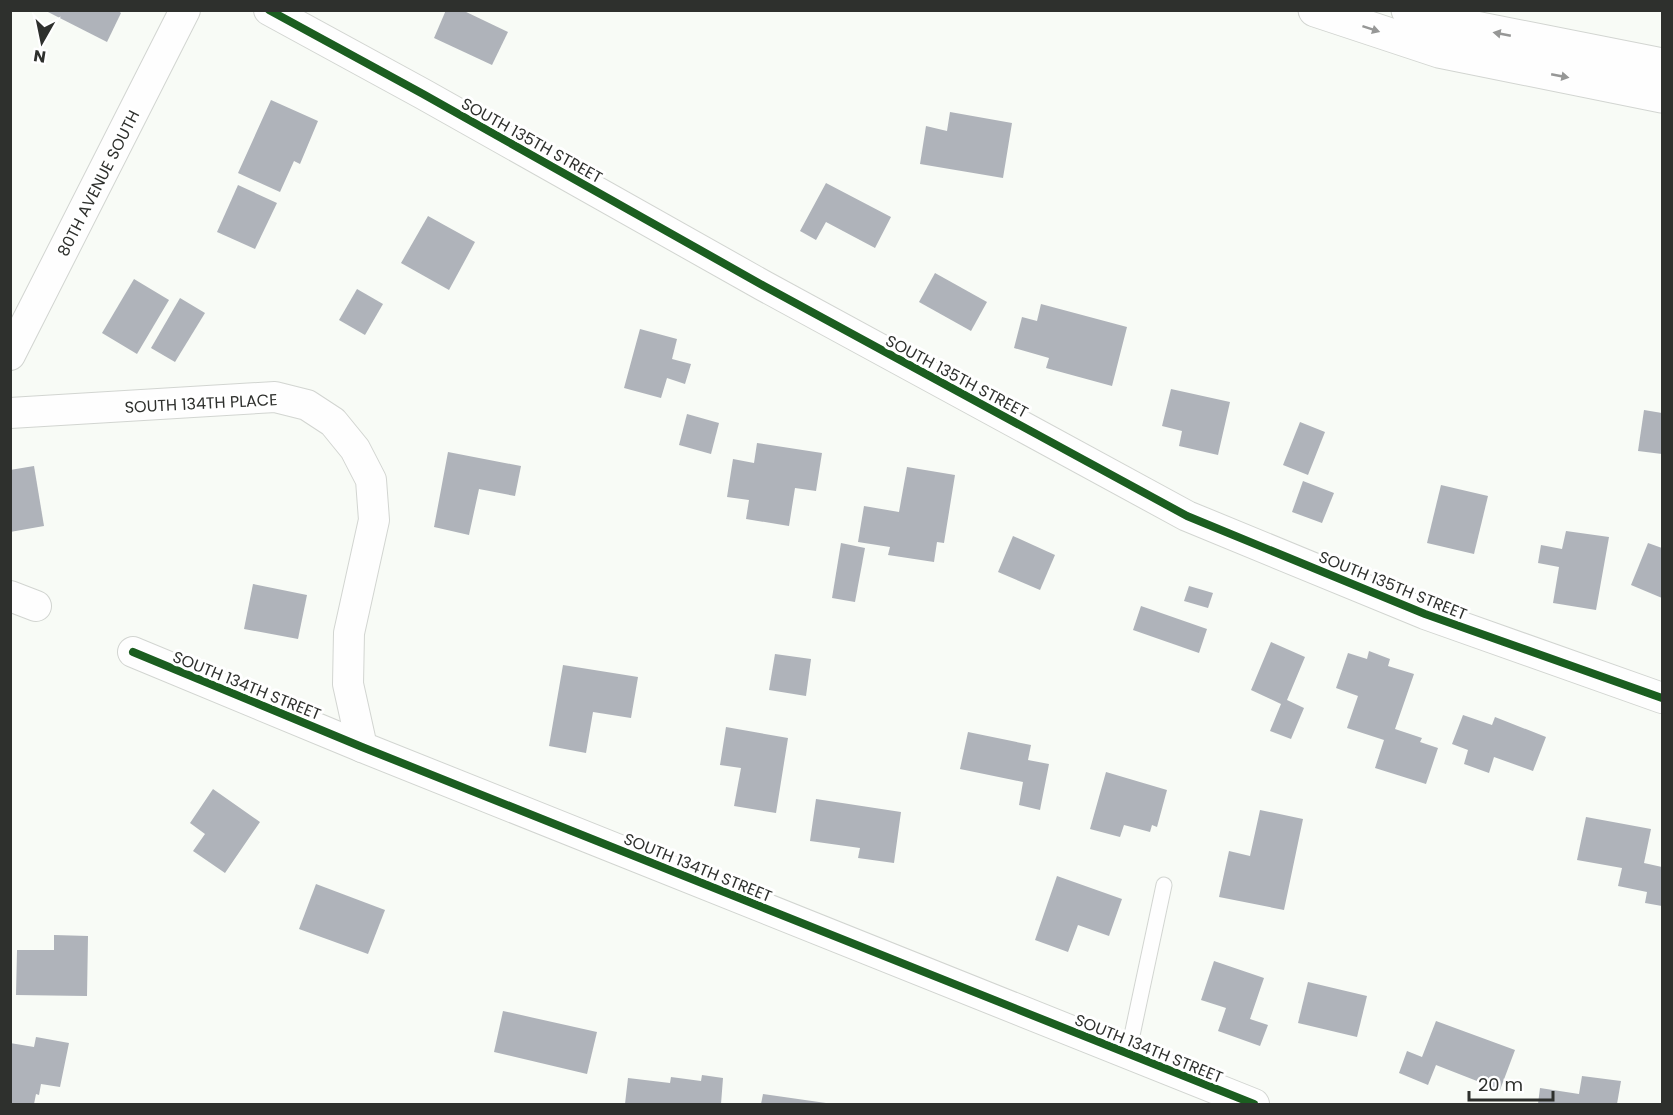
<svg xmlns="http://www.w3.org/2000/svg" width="1673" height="1115" font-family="Poppins,sans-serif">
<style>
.building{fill:#afb3ba}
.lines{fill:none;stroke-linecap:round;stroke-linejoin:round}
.service-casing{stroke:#d2d5d1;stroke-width:17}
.minor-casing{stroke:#d2d5d1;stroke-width:32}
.secondary-casing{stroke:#d2d5d1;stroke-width:35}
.service{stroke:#fefefe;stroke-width:15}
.minor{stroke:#fefefe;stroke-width:30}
.secondary{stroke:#fefefe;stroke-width:33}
.cycleway-casing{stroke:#fff;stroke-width:11}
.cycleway{stroke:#1b5e20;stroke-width:8}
.oneway{fill:#969796}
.labels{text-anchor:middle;stroke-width:6;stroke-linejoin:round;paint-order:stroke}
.street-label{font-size:16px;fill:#2e302d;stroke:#fff}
</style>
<rect width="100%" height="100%" fill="#f8fbf6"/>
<g class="building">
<path d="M 44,10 L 117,10 L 121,13 L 107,42 Z"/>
<path d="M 446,10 L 462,10 L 508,32 L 492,65 L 434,38 Z"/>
<path d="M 271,100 L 318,121 L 300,164 L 294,161 L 280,192 L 238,173 Z"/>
<path d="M 950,112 L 1012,123 L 1003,178 L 920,164 L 926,126 L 947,131 Z"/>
<path d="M 826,183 L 891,217 L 875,248 L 826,222 L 816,240 L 800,231 Z"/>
<path d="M 238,185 L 277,203 L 255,249 L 217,232 Z"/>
<path d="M 428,216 L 475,242 L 449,290 L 401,263 Z"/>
<path d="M 935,273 L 987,302 L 971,331 L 919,302 Z"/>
<path d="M 134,279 L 169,300 L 137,354 L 102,333 Z"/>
<path d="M 357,289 L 383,304 L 365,335 L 339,320 Z"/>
<path d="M 180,298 L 205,313 L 175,362 L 151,348 Z"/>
<path d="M 1041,304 L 1127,327 L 1112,386 L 1046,368 L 1049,358 L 1014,348 L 1022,317 L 1037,321 Z"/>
<path d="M 640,329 L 677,339 L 672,359 L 691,364 L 685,384 L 667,378 L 661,398 L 624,388 Z"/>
<path d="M 1171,389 L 1230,402 L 1218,455 L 1179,446 L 1182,431 L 1162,426 Z"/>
<path d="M 1644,410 L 1662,413 L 1662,454 L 1638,451 Z"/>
<path d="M 687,414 L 719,423 L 711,454 L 679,445 Z"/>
<path d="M 1300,422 L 1325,432 L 1308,475 L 1283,465 Z"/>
<path d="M 757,443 L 822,453 L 816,491 L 795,488 L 789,526 L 746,519 L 749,500 L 727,497 L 733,459 L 754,463 Z"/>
<path d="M 448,452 L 521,466 L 515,496 L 479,489 L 469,535 L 434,527 Z"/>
<path d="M 34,466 L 44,526 L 10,532 L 10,470 Z"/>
<path d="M 907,467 L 955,475 L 944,543 L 937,542 L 934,562 L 888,555 L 890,547 L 858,542 L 864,506 L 899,512 Z"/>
<path d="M 1303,481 L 1334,493 L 1322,523 L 1292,512 Z"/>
<path d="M 1441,485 L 1488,496 L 1474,554 L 1427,543 Z"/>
<path d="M 1566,531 L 1609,537 L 1596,610 L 1553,603 L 1559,567 L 1538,563 L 1541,545 L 1562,549 Z"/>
<path d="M 1013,536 L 1055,555 L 1040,590 L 998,572 Z"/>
<path d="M 841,543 L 865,548 L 855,602 L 832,598 Z"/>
<path d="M 1648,543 L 1662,548 L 1662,598 L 1631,585 Z"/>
<path d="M 253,584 L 307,595 L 298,639 L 244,629 Z"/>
<path d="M 1189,586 L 1213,593 L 1208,608 L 1184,601 Z"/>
<path d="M 1141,606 L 1207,629 L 1199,653 L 1133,630 Z"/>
<path d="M 1271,642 L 1305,657 L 1287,700 L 1304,708 L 1291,739 L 1270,731 L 1281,704 L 1251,690 Z"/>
<path d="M 1369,651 L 1390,659 L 1388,666 L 1414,674 L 1395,729 L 1422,738 L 1420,742 L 1438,748 L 1426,784 L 1375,768 L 1384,740 L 1347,728 L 1358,696 L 1336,688 L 1348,653 L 1367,659 Z"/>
<path d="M 775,654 L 811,659 L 806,696 L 769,690 Z"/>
<path d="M 563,665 L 638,677 L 631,718 L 593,712 L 586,753 L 549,746 Z"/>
<path d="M 1463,715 L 1492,725 L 1495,717 L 1546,737 L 1533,771 L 1494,757 L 1489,773 L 1464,764 L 1468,750 L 1452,744 Z"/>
<path d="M 726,727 L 788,738 L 776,813 L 734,806 L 741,768 L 720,765 Z"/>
<path d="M 968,732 L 1031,745 L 1028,760 L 1049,764 L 1040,810 L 1019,805 L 1023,782 L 960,769 Z"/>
<path d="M 1106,772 L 1167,790 L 1157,827 L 1152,825 L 1150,832 L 1124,825 L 1120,837 L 1090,829 Z"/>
<path d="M 213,789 L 260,822 L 225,873 L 193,851 L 205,834 L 190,823 Z"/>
<path d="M 816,799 L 901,812 L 894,863 L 858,858 L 860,848 L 810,841 Z"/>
<path d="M 1260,810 L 1303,819 L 1284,910 L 1219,897 L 1229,851 L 1250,856 Z"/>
<path d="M 1586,817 L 1651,829 L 1644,863 L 1662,867 L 1662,906 L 1645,903 L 1647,892 L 1618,886 L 1622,868 L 1577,860 Z"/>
<path d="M 1057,876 L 1122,899 L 1109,936 L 1078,925 L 1068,952 L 1035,940 Z"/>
<path d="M 316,884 L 385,910 L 368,954 L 299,929 Z"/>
<path d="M 54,935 L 88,936 L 87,996 L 16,995 L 17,950 L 54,950 Z"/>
<path d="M 1214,961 L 1264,978 L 1250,1019 L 1268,1025 L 1260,1046 L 1218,1031 L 1226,1008 L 1201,1000 Z"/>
<path d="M 1308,982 L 1367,996 L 1357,1037 L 1298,1023 Z"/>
<path d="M 503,1011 L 597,1032 L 587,1074 L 494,1052 Z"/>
<path d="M 1436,1021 L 1515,1050 L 1500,1090 L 1436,1065 L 1428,1085 L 1399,1073 L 1407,1051 L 1422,1057 Z"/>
<path d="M 36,1037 L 69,1043 L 60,1087 L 41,1084 L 39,1095 L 36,1094 L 34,1104 L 10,1104 L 10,1043 L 34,1047 Z"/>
<path d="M 702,1075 L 723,1078 L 721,1104 L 625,1104 L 628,1078 L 670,1083 L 671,1077 L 701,1081 Z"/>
<path d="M 1582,1076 L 1621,1081 L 1617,1104 L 1538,1104 L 1540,1088 L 1579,1094 Z"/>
<path d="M 763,1094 L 826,1103 L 826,1104 L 761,1104 Z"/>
</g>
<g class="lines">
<defs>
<path id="service" d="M 1128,1054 L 1164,885"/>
<g id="minor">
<path d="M 269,10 L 423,94 L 764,286 L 1187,516 L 1425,614 L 1662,698"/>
<path d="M 10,355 L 185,10"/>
<path d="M 10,413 L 275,397 L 307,405 L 333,422 L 355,449 L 371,480 L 374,520 L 349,633 L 348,684 L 362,747"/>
<path d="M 10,596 L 36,606"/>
<path d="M 133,652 L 362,747 L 1254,1104"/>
</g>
<g id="secondary">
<path d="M 1315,10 L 1439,51 L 1662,96"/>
<path d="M 1408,10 L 1445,22 L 1662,65"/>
</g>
</defs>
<use href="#service" class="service-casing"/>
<use href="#minor" class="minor-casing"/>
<use href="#secondary" class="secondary-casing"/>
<use href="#service" class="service"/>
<use href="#minor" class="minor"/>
<use href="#secondary" class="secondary"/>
<defs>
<g id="cycleway">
<path d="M 269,10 L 423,94 L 764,286 L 1187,516 L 1425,614 L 1662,698"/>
<path d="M 133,652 L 362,747 L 1254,1104"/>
</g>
</defs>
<use href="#cycleway" class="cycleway-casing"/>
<use href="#cycleway" class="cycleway"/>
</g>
<defs><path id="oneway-solid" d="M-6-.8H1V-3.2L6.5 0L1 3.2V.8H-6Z" transform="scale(1.5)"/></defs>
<g class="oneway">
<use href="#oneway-solid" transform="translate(1371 29) rotate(18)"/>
<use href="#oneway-solid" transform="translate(1502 34) rotate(-169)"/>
<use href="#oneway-solid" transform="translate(1560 76) rotate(11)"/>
</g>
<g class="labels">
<g class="street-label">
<text transform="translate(532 140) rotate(29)" y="6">SOUTH 135TH STREET</text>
<text transform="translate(98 183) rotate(-63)" y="6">80TH AVENUE SOUTH</text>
<text transform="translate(957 376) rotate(28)" y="6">SOUTH 135TH STREET</text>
<text transform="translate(201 403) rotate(-3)" y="6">SOUTH 134TH PLACE</text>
<text transform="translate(1393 585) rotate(22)" y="6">SOUTH 135TH STREET</text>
<text transform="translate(247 685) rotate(22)" y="6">SOUTH 134TH STREET</text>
<text transform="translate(698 867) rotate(22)" y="6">SOUTH 134TH STREET</text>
<text transform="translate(1149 1048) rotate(22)" y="6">SOUTH 134TH STREET</text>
</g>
</g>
<rect width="1673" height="1115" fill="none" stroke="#2e302d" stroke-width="24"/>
<g transform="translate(42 42) rotate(189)" stroke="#ffffff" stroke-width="4.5" paint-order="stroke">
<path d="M0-4.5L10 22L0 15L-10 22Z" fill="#2e302d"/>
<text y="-9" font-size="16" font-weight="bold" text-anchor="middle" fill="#2e302d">N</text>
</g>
<path d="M1469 1091v9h84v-9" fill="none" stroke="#2e302d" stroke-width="3"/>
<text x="1478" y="1091" font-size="18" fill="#2e302d" stroke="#ffffff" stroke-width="4.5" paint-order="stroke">20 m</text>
</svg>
